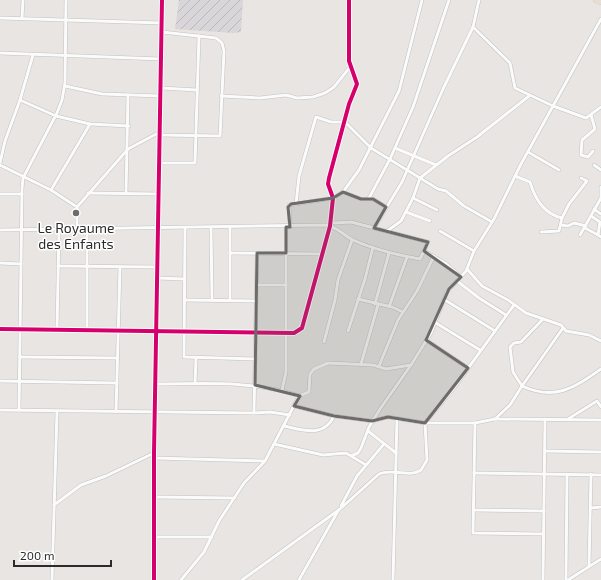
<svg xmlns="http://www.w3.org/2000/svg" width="601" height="580" font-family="'Exo 2',sans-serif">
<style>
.industrial{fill:url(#industrial-furrows)}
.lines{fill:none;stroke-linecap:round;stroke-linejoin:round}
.street-casing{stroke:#c2c2c1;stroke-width:4}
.highway-casing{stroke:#c5c3c2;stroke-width:6}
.street{stroke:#fcfbfb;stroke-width:3}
.highway{stroke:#e7ddd5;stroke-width:5.5}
.cycleway-casing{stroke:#fff;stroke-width:6}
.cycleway{stroke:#d6006c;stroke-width:4}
.marked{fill:#6d6c6b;fill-opacity:0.2;stroke:#6d6c6b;stroke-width:3;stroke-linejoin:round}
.poi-dot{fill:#6d6c6b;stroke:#fff;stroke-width:1.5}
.labels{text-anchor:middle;stroke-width:3;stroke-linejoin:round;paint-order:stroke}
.poi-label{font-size:14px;fill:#2b2b2b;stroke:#fff}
</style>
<defs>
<pattern id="industrial-furrows" width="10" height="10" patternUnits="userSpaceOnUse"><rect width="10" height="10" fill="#d9d6d9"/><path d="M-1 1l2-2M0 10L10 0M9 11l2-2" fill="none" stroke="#bab8ba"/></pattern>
</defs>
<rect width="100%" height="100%" fill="#e8e5e2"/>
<path class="industrial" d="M 179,0 L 243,0 L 241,32 L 233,33 L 175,29 Z"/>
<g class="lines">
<defs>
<g id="street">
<path d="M 479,0 L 473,27 L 510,63 L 515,88 L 553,106 L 586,118 L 601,107"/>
<path d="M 0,18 L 162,23"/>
<path d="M 22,18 L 23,0"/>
<path d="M 0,53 L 161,59"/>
<path d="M 65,86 L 102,94 L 161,96"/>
<path d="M 161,88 L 197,90"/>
<path d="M 221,96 L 260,98 L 286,95 L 297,98 L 313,97 L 325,93 L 334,87 L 350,67"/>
<path d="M 20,100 L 56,116 L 90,124 L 129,126"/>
<path d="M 591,115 L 595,129 L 582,140 L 581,155 L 588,157 L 593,151"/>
<path d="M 160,135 L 220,136 L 224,51 L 222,43 L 216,38 L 162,32"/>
<path d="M 395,148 L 436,165"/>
<path d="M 528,152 L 559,170"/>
<path d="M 0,163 L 5,141 L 20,100 L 33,55"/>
<path d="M 160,163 L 195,163 L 199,36"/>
<path d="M 0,165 L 51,190 L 77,207"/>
<path d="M 594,165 L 601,170"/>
<path d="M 515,176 L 530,182 C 535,199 544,214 562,218 L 569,204 L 587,181 L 581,178"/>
<path d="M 51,190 L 90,124"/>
<path d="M 343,192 L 359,170 L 399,91 L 422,0"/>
<path d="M 88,193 L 159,194"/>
<path d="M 0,194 L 22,194"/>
<path d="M 126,194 L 128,95"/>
<path d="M 369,198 L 390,159 L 413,107 L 449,0"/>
<path d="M 413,198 L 437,210"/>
<path d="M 296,204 L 299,176 L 316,117 L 331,122 L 345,122 L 371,148 L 438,189 L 446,191 L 464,206 L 492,222"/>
<path d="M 594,209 L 601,214"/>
<path d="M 406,212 L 430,221"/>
<path d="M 591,216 L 600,222 L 598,235 L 601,237"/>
<path d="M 330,222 L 335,223 L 351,222 L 428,242 L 424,251"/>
<path d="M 561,225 L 568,226 L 574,223 L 586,226"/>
<path d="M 290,227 L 289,205 L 333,198 L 343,192 L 361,199 L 373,199 L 386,207"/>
<path d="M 185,228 L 184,357 L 256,359"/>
<path d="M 211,228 L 212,300"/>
<path d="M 374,228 L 402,182 L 443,89 L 473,27"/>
<path d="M 585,228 L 598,235"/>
<path d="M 77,229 L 77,207 L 128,149 L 160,132"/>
<path d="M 0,230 L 326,225 C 338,227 344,236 353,240 C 375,250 397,255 420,259 L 424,251 L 445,263 L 461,277"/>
<path d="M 387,231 L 401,221 L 413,198 L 420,178 L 448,156 L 477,137 L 529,96"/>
<path d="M 440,231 L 474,251"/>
<path d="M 541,232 L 559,231 L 562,218"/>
<path d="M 580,235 L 601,198 L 601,187"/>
<path d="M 230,253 L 322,254"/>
<path d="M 0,263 L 21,264"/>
<path d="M 58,266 L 157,267"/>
<path d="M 467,269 L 482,286 L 508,300 L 526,313 L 561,325 L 566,331 L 589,335 L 601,341"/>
<path d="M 157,278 L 184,279"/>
<path d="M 457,281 L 479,298 L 506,315"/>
<path d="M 258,285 L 286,285"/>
<path d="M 358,299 L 392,307 L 403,312"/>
<path d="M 184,300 L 257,301"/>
<path d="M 230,300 L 230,228"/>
<path d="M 445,300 L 495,331"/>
<path d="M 375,304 L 389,253"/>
<path d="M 389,307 L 407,257"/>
<path d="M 543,319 L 521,342 L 514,343 L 510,347 L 513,372 L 522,386 L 563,328"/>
<path d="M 436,323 L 480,350"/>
<path d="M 0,329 L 294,333 L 302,328 L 330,226 L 333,198 L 328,184 L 329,178 L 349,104 L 357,84 L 349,61 L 349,0"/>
<path d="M 57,329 L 59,230"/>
<path d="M 87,329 L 87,229"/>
<path d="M 348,331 L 365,279 L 373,247"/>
<path d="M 426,340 L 468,368"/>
<path d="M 324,342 L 335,300 L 338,280 L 352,240"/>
<path d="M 20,357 L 118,358"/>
<path d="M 361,364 L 378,305"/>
<path d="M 379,366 L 398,320 L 417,291 L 434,256"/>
<path d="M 0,381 L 117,383"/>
<path d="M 156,384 C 204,384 253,380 299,396 L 309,392 L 310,374 L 314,369 L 328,363 L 373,365 L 386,369 L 411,365"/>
<path d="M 195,384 L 196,358"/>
<path d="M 282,390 L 286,372 L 286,227"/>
<path d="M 294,406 L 334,416 L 372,421 L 388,417 L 425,423 L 475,423 L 495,419 L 510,405 L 522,386 C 555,401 574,388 601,369"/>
<path d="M 0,410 L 254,413 L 270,412 L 290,415"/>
<path d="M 19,410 L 22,189 L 23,178 L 57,113 L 62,100 L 65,83 L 66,0"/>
<path d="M 116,412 L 120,267"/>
<path d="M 254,413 L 257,253"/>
<path d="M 495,419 L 601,420"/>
<path d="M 568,419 L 597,401 L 601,407"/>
<path d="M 475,423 L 473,533 L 544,534"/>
<path d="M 284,426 C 303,430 324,438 334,416"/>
<path d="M 368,431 L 396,453"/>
<path d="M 274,444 L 323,455 L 346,453 L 366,465"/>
<path d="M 545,451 L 601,452"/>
<path d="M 351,456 L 358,453 L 361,448 L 369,427 L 380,409 L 411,365 L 431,333 L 447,292 L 466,271 L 474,251 L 494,219 L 521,164 L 601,19"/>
<path d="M 154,458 L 265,461"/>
<path d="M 474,473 L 601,475"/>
<path d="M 154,497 L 235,498"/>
<path d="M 54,505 L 81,485 L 106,476 L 154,453"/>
<path d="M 341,506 L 357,476 L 384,444"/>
<path d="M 591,508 L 601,507"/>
<path d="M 474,510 L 544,511"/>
<path d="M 154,537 L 212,537"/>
<path d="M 589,566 L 591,474"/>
<path d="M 52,580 L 57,411"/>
<path d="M 154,580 L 154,453 L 162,0"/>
<path d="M 181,580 L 204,552 L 219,521 L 244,483 L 265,461 L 299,396"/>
<path d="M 242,580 L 340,509 L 379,474 C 391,468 410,478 421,470 L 427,460 L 425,423 L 453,389 L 514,305"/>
<path d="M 299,580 L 338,511"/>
<path d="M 393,580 L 397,418"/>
<path d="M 543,580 L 545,419"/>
<path d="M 566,580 L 567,474"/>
<path d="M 568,580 L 601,559"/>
</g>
<path id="highway" d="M 596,0 L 601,2"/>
</defs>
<use href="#street" class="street-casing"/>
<use href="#highway" class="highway-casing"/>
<use href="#street" class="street"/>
<use href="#highway" class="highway"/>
<defs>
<g id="cycleway">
<path d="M 0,329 L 294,333 L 302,328 L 330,226 L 333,198 L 328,184 L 329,178 L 349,104 L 357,84 L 349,61 L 349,0"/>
<path d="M 154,580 L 154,453 L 162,0"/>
</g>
</defs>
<use href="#cycleway" class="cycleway-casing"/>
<use href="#cycleway" class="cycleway"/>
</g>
<path class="marked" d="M 343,192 L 361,199 L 373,199 L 386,207 L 374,228 L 428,242 L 424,251 L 461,277 L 449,289 L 426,340 L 468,368 L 425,423 L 388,417 L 372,421 L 334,416 L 294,406 L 300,396 L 255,385 L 257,253 L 286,253 L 286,227 L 290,227 L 288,207 L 291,204 L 333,198 Z"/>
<circle class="poi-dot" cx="76" cy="213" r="4"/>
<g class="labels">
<g class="poi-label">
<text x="76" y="233">Le Royaume<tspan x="76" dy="16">des Enfants</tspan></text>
</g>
</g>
<path d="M14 560v6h97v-6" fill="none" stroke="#2b2b2b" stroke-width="2"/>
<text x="20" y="560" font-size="12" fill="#2b2b2b" stroke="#ffffff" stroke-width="3" paint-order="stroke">200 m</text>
</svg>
